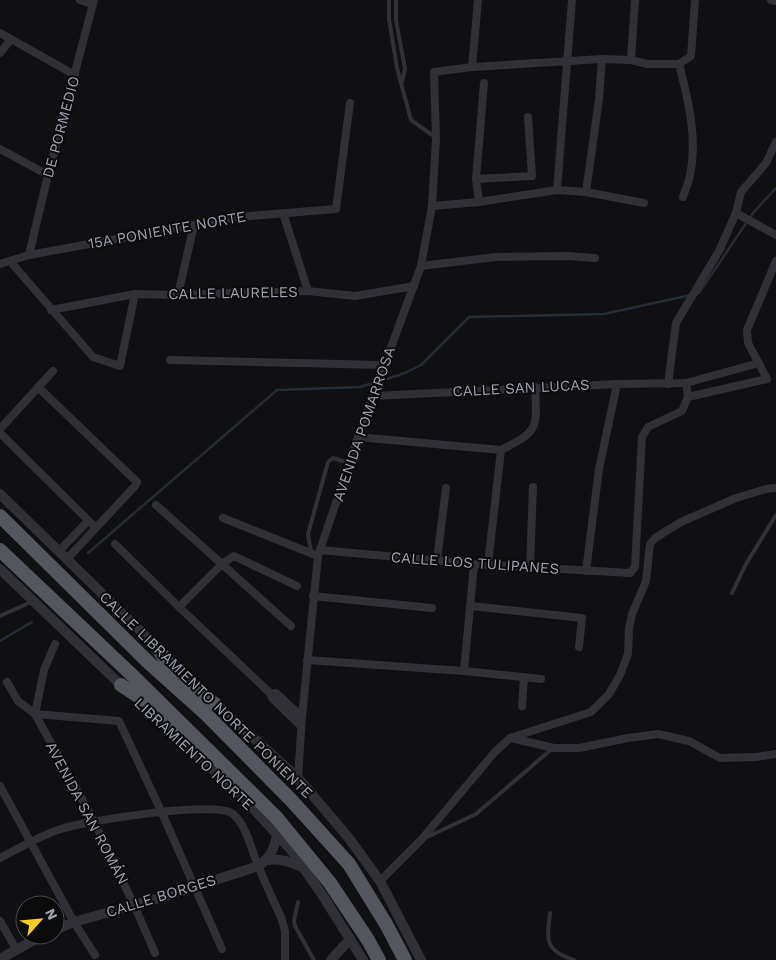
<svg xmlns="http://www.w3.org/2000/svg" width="776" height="960" font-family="'Work Sans',sans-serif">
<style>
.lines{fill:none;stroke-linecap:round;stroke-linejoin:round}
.stream{stroke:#252c35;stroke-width:2.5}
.service{stroke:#303036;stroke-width:4}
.minor{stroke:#303036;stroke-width:8}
.tertiary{stroke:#303036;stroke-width:10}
.trunk{stroke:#54565e;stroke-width:14}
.labels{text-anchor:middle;stroke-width:4;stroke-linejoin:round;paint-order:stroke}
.street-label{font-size:15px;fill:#9fa3b3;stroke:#0b0b0c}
</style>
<rect width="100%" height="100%" fill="#100f11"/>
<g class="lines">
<g class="stream">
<path d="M 696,294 L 699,293 L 753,213 L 776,188"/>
<path d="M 381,381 L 405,373 L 421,365 L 469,317 L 604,314 L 691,295"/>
<path d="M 88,553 L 277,390 L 360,387 L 376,382"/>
<path d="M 0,641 L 32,622"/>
</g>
<g class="service">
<path d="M 389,0 L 389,19 L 397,68 L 411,120 L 435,137"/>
<path d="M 396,0 L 396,20 L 405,69 L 402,81"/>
<path d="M 311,552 L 308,534 L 328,462 L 333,458 L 349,463"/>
<path d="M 732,593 L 746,564 L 776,515"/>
<path d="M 0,616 L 31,602"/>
<path d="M 425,838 L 476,814 L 553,748"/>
<path d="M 298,902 L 294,920 L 295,926 L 314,960"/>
<path d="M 550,913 C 547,941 544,950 574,960"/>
</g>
<g class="minor">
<path d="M 80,0 L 92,4"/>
<path d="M 771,0 L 776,1"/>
<path d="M 0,33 L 75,75"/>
<path d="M 0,53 L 11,39"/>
<path d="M 631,60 L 635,0"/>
<path d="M 679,64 C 688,99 698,138 690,175 C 689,182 685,190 683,197"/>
<path d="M 472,67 L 478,0"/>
<path d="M 0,149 L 48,175"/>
<path d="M 476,179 L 532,176 L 528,117"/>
<path d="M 557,190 L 572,0"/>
<path d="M 586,192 L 599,99 L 602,59"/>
<path d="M 479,202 L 476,179 L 484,83"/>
<path d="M 432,206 L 479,202 L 557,190 L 586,192 L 644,203"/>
<path d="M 283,213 L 308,291"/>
<path d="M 736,213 L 776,235"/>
<path d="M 29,255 L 48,175 L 94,0"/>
<path d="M 10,261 L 93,357 L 120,366 L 135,294"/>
<path d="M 0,264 L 29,255 L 237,217 L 336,209 L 350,103"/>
<path d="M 421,266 L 496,257 L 567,256 L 595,258"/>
<path d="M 178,295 L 194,225"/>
<path d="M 51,310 L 135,294 L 178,295 L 308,291 L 355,296 L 414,286"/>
<path d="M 170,360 L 383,365"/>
<path d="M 668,384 L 676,323 L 719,251 L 736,213 L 741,192 L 766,163 L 776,142"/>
<path d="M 38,387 L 137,482 L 135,486 L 67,559"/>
<path d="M 374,396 L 617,384 L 686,383 L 759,363"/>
<path d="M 688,397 L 767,379 L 748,343 L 747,330 L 776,261"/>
<path d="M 0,429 L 53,371"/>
<path d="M 0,433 L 96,528"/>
<path d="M 358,437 L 501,450"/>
<path d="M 501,450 C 539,431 537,429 535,387"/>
<path d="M 156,505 L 291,626"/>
<path d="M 223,518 L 318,556"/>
<path d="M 115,544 L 179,607 L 271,694 L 272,698 L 301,726"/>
<path d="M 320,550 L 474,564 L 630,573 L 635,567 L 642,437 L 648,427 L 682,411 L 688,397 L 686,383"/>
<path d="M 59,551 L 88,521"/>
<path d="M 437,560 L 446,488"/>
<path d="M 488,564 L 501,450"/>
<path d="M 530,567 L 533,487"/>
<path d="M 586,571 L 599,469 L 617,384"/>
<path d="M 313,596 L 432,608"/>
<path d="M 471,606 L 582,618 L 579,647"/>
<path d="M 179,607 L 222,564 L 234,556 L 297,586"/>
<path d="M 55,644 L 44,670 L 35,714 L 119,721 L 162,813 L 222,949"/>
<path d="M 307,660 L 464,671 L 541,679"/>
<path d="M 464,671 L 474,564"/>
<path d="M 7,682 L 18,701 L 35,714 L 94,821 L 134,905 L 155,953"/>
<path d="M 271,694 L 276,693 L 302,717"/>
<path d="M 522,706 L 524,678"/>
<path d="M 511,738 L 554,748 L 579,748 L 628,738 L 658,734 L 689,741 L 720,758 L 756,757 L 776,754"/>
<path d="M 298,778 L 302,717 L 318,556 L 358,437 L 421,266 L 432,206 L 436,139 L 434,72 L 472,67 L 602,59 L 631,60 L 647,64 L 679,64 L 691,56 L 695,0"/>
<path d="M 0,786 L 74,922 L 95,955"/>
<path d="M 0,858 C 19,848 38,837 58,830 C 82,821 217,800 233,814 C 247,826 251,850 258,865 C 265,883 273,900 281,917 L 285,931 L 285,960"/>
<path d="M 380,881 L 421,840 L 494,753 L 510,738 L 591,712 L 609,694 L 620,675 L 628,654 L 629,629 L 632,614 L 646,581 L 650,544 L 655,538 L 681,522 L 736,498 L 766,489 L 776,488"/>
<path d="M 0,921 L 16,949"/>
</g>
<g class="tertiary">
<path d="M 0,494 L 162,652"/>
<path d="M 0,569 L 125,689"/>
<path d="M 176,666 L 200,689"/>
<path d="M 210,699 L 298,778 L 348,837 L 380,881 L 421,960"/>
<path d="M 176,736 L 240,794 L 291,850 L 323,896 L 363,960"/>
<path d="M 267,860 C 280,858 290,862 302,867"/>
<path d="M 55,930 L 74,922 L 163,897 L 258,866 C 271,858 274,849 277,835"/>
<path d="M 0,959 L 43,935"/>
<path d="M 331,960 L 350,939"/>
</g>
<g class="trunk">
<path d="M 0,516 L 148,662 L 206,714 L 292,801 L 349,864 L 386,924 L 405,960"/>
<path d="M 0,550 L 133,676 L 276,817 L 330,883 L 368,940 L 379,960"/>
<path d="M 158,649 L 186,688"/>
<path d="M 180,681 L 215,704"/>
<path d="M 121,685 L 156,708"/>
<path d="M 161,715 L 181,740"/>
</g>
</g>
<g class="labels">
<g class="street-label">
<text transform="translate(61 127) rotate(-75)" y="5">DE PORMEDIO</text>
<text transform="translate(167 230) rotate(-10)" y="5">15A PONIENTE NORTE</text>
<text transform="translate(233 293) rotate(-1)" y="5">CALLE LAURELES</text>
<text transform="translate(521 388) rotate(-3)" y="5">CALLE SAN LUCAS</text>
<text transform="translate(364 424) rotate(-71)" y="5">AVENIDA POMARROSA</text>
<text transform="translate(475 563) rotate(4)" y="5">CALLE LOS TULIPANES</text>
<text transform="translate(206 695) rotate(44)" y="5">CALLE LIBRAMIENTO NORTE PONIENTE</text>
<text transform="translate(194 754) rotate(43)" y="5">LIBRAMIENTO NORTE</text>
<text transform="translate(87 813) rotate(62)" y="5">AVENIDA SAN ROMÁN</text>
<text transform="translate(161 896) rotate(-17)" y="5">CALLE BORGES</text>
</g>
</g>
<g transform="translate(40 920) rotate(63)"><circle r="24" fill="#0b0b0c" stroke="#46484f"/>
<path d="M0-4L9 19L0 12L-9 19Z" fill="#fecd1a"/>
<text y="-8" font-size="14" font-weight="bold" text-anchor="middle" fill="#9fa3b3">N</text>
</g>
</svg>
